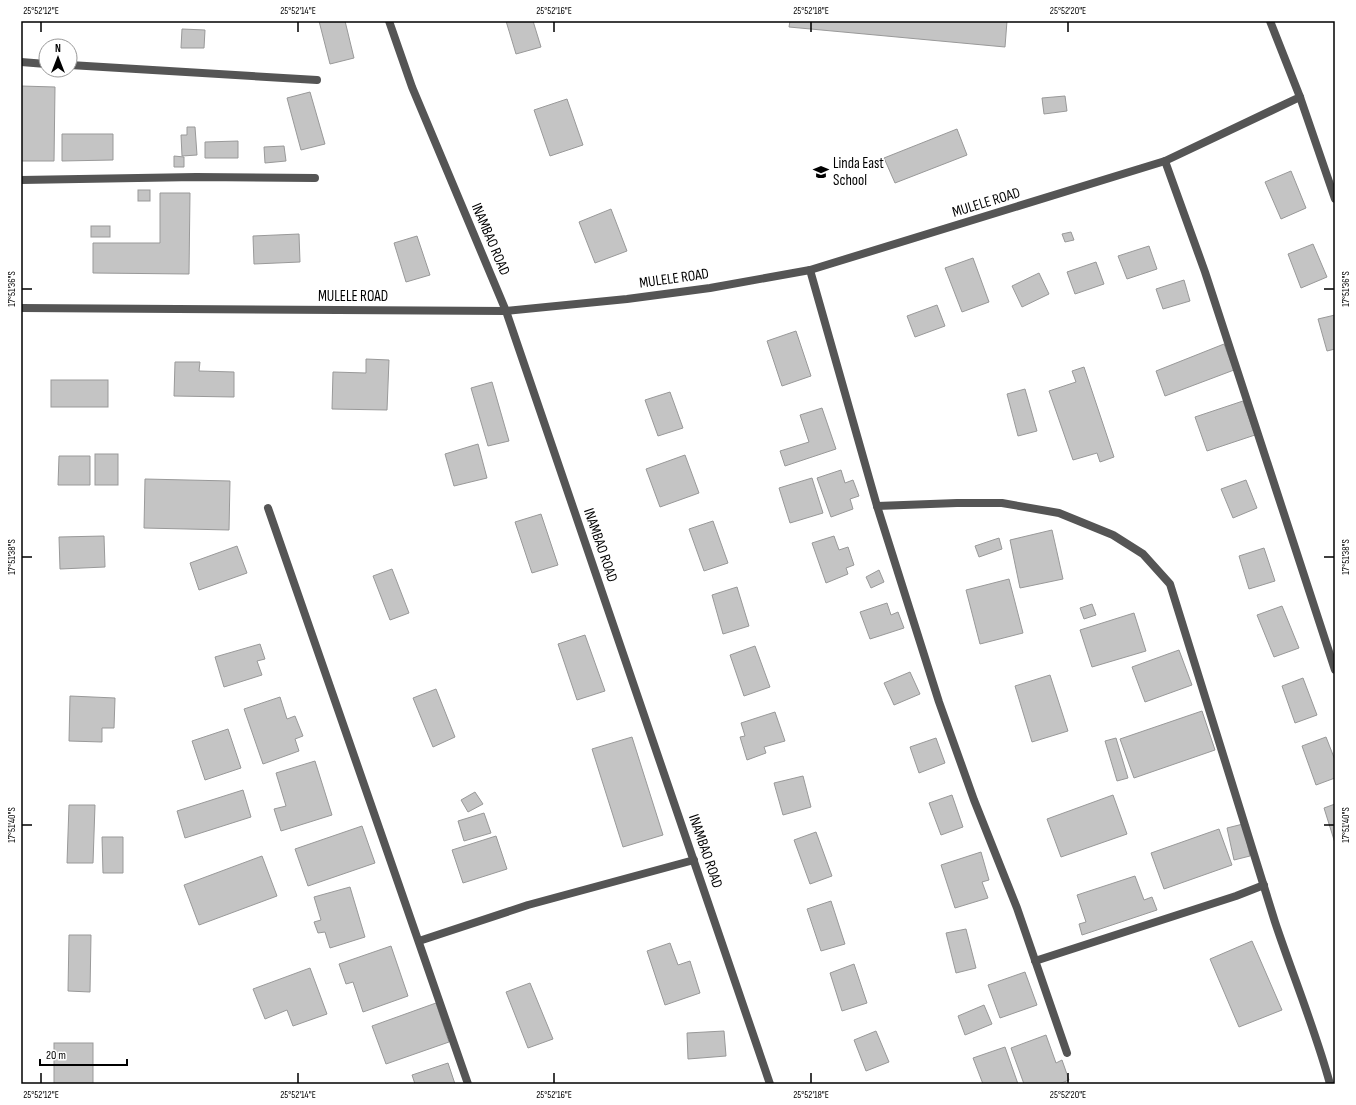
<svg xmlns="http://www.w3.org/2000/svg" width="1356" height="1105" font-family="'Sofia Sans Condensed',sans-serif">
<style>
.building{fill:#c4c4c4;stroke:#999}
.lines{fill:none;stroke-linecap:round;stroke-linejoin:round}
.minor{stroke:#555;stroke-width:8}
.ticks{fill:none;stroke:#000;stroke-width:1.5}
.labels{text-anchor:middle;stroke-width:3;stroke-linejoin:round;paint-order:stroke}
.poi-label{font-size:15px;fill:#000;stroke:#fff;text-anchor:start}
.street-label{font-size:15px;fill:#000;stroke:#fff}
.neatline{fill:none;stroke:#000;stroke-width:1.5}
.ticks-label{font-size:10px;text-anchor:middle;fill:#000}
</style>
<rect width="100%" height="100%" fill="#fff"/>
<g class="building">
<path d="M 319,21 L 345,21 L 354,58 L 330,64 Z"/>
<path d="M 506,21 L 533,21 L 541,47 L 516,54 Z"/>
<path d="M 790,21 L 1007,21 L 1005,47 L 789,27 Z"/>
<path d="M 182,29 L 205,30 L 204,48 L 181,48 Z"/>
<path d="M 21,86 L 55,87 L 54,161 L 21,161 Z"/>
<path d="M 310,92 L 325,144 L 301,150 L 287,98 Z"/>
<path d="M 1065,96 L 1067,111 L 1044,114 L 1042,98 Z"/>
<path d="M 567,99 L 583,145 L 550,156 L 534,110 Z"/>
<path d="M 187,127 L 195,127 L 197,155 L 182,156 L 181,135 L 187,135 Z"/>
<path d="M 957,129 L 967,155 L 895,183 L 884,158 Z"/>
<path d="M 62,134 L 113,134 L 113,160 L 62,161 Z"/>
<path d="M 238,141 L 238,158 L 205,158 L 205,142 Z"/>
<path d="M 284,146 L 286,161 L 265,163 L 264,147 Z"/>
<path d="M 174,156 L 184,157 L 184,167 L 174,167 Z"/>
<path d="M 1291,171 L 1306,208 L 1281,219 L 1265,182 Z"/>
<rect x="138" y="190" width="12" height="11"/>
<path d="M 160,193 L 190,193 L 189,274 L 93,273 L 93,243 L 160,243 Z"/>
<path d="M 611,209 L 627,251 L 595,263 L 579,222 Z"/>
<rect x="91" y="226" width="19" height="11"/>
<path d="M 1071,232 L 1074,240 L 1065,242 L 1062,234 Z"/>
<path d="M 299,234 L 300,262 L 254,264 L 253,236 Z"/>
<path d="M 417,236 L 430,275 L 406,282 L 394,243 Z"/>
<path d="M 1313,244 L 1327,277 L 1301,288 L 1288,254 Z"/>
<path d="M 1149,246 L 1157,269 L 1127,279 L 1118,256 Z"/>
<path d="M 973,258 L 989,302 L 962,312 L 945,268 Z"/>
<path d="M 1096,262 L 1104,284 L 1075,294 L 1067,272 Z"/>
<path d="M 1039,273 L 1049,294 L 1022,307 L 1012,286 Z"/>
<path d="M 1184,280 L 1190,301 L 1163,309 L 1156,289 Z"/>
<path d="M 937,305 L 945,326 L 915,337 L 907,316 Z"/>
<path d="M 1335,315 L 1335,349 L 1327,351 L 1318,319 Z"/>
<path d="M 796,331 L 811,376 L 782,386 L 767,341 Z"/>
<path d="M 1224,344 L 1234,370 L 1165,396 L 1156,371 Z"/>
<path d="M 366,359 L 389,360 L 387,410 L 332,409 L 333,372 L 366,373 Z"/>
<path d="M 175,362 L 200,362 L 199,371 L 234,372 L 234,397 L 174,396 Z"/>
<path d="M 1084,367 L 1114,457 L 1100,462 L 1097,453 L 1073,460 L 1049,391 L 1076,382 L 1072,371 Z"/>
<rect x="51" y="380" width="57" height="27"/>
<path d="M 492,382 L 509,441 L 488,446 L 471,388 Z"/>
<path d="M 1025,389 L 1037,431 L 1018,436 L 1007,394 Z"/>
<path d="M 670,392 L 683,428 L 658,436 L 645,400 Z"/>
<path d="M 1243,401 L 1255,435 L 1207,451 L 1195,417 Z"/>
<path d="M 822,408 L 836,449 L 785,466 L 780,451 L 809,442 L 800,415 Z"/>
<path d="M 478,444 L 487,478 L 454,486 L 445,454 Z"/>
<rect x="95" y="454" width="23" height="31"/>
<path d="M 685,455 L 699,493 L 660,507 L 646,469 Z"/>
<path d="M 59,456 L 90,456 L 90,485 L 58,485 Z"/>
<path d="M 841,470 L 845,483 L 853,480 L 859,496 L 850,499 L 853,509 L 831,517 L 817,478 Z"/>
<path d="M 812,478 L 823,513 L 790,523 L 779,488 Z"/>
<path d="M 145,479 L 230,481 L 229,530 L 144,528 Z"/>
<path d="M 1246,480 L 1257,508 L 1233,518 L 1221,489 Z"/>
<path d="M 541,514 L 558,565 L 532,573 L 515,522 Z"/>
<path d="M 713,521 L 728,563 L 704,571 L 689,529 Z"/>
<path d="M 1052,530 L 1063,579 L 1020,588 L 1010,540 Z"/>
<path d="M 104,536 L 105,567 L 60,569 L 59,537 Z"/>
<path d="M 834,536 L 839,550 L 848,547 L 854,565 L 846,568 L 848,574 L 826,583 L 812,543 Z"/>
<path d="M 999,538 L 1002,549 L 979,557 L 975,546 Z"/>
<path d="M 237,546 L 247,573 L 199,590 L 190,563 Z"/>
<path d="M 1264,548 L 1275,581 L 1249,589 L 1239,556 Z"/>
<path d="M 392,569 L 409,613 L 390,620 L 373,576 Z"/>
<path d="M 879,570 L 884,582 L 871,588 L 866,577 Z"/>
<path d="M 1009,579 L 1023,633 L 980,644 L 966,590 Z"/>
<path d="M 737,587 L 749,626 L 723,634 L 712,595 Z"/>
<path d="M 887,603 L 891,615 L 898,612 L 904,628 L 870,639 L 860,612 Z"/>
<path d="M 1092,604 L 1096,615 L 1084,619 L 1080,608 Z"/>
<path d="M 1282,606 L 1299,648 L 1274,657 L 1257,615 Z"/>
<path d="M 1134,613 L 1146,651 L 1092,667 L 1080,630 Z"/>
<path d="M 585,635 L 605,691 L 577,700 L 558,644 Z"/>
<path d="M 260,644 L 265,659 L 257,661 L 262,675 L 224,687 L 215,657 Z"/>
<path d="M 755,646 L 770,687 L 744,696 L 730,655 Z"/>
<path d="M 1179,650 L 1192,685 L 1145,702 L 1132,667 Z"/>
<path d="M 910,672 L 920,694 L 894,705 L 884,683 Z"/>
<path d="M 1050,675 L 1068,731 L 1032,742 L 1015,686 Z"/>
<path d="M 1303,678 L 1317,715 L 1295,723 L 1282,686 Z"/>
<path d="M 436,689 L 455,737 L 433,747 L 413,698 Z"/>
<path d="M 70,696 L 115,698 L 114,728 L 102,728 L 102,742 L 69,741 Z"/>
<path d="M 280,697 L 287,719 L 295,716 L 303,736 L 295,739 L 299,751 L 263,764 L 244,709 Z"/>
<path d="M 1202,711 L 1215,750 L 1134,778 L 1120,739 Z"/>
<path d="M 775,712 L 785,741 L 764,747 L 766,753 L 747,760 L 740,737 L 745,736 L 741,723 Z"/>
<path d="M 228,729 L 241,768 L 205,780 L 192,741 Z"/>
<path d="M 632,737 L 663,835 L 623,847 L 592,749 Z"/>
<path d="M 1326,737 L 1335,760 L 1335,778 L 1316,785 L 1302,746 Z"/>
<path d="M 936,738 L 945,763 L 919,773 L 910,747 Z"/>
<path d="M 1116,738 L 1128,778 L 1117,781 L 1105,741 Z"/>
<path d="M 315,761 L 332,815 L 281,831 L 274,809 L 286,806 L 276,773 Z"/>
<path d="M 803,776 L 811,807 L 783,815 L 774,783 Z"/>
<path d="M 243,790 L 251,817 L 185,838 L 177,811 Z"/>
<path d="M 475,792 L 483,804 L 468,812 L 461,800 Z"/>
<path d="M 952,795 L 963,827 L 941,835 L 929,803 Z"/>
<path d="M 1113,795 L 1127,834 L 1061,857 L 1047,819 Z"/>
<path d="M 1335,804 L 1335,843 L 1324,808 Z"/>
<path d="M 69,805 L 95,805 L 93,863 L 67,863 Z"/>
<path d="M 484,813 L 491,833 L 464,841 L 458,821 Z"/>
<path d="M 1243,824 L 1250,856 L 1234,860 L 1227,828 Z"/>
<path d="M 362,826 L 375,863 L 308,886 L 295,849 Z"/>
<path d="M 1219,829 L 1232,865 L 1164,889 L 1151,853 Z"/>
<path d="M 816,832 L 832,876 L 810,884 L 794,840 Z"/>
<path d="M 496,836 L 507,869 L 463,883 L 452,850 Z"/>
<path d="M 102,837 L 123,837 L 123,873 L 103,873 Z"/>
<path d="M 981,852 L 989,880 L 982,882 L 988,898 L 955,908 L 941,865 Z"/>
<path d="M 262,856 L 277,896 L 199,925 L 184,885 Z"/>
<path d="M 1135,876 L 1144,900 L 1152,897 L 1157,910 L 1082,935 L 1079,924 L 1086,922 L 1077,895 Z"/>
<path d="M 350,887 L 365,937 L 330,948 L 325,932 L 318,933 L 314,922 L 321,920 L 314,897 Z"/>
<path d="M 831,901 L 845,944 L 821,951 L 807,909 Z"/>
<path d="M 966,929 L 976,968 L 956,973 L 946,933 Z"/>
<path d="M 69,935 L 91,935 L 90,992 L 68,991 Z"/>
<path d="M 1252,941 L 1282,1010 L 1239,1027 L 1210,959 Z"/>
<path d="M 670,943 L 678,965 L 690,961 L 700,993 L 665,1005 L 647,951 Z"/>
<path d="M 391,946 L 408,996 L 363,1012 L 353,982 L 346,984 L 339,964 Z"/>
<path d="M 854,964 L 867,1003 L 842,1011 L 830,973 Z"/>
<path d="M 310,968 L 327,1014 L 293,1026 L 287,1010 L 265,1019 L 253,989 Z"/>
<path d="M 1025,972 L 1037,1005 L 1000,1018 L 988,985 Z"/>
<path d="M 530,983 L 553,1039 L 528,1048 L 506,992 Z"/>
<path d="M 436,1003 L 449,1042 L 386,1064 L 372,1026 Z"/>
<path d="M 984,1005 L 992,1024 L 965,1035 L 958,1016 Z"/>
<path d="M 724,1031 L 726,1056 L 688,1059 L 687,1033 Z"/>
<path d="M 876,1031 L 889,1062 L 866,1071 L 854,1040 Z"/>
<path d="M 1046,1035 L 1056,1063 L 1062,1060 L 1069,1080 L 1059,1084 L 1024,1084 L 1011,1048 Z"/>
<rect x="54" y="1043" width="39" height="41"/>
<path d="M 1005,1047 L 1018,1084 L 983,1084 L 973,1058 Z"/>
<path d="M 448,1063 L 455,1084 L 415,1084 L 412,1075 Z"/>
</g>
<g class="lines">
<g class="minor">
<path d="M 389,21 L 412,87 L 506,311 L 770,1084"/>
<path d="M 1270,21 L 1300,97 L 1335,199"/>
<path d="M 21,62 L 46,64"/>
<path d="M 70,65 L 317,80"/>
<path d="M 1165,161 L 1205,272 L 1335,670"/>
<path d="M 21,180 L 196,177 L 315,178"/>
<path d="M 810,270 L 877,506 L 939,702 L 974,800 L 1017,908 L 1067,1053"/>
<path d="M 21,308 L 506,311 L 627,299 L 710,288 L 810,270 L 1165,161 L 1300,97"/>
<path d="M 877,506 L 957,503 L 1002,503 L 1059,513 L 1113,535 L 1143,554 L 1170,584 L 1275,922 C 1293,976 1315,1029 1330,1084"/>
<path d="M 268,508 L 468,1084"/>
<path d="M 419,941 L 528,905 L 694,860"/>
<path d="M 1035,961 L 1236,896 L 1264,885"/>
</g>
</g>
<path class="ticks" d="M 41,22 L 41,32M 298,22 L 298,32M 554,22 L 554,32M 811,22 L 811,32M 1068,22 L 1068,32M 22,289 L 32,289M 1324,289 L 1334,289M 22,557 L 32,557M 1324,557 L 1334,557M 22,825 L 32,825M 1324,825 L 1334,825M 41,1073 L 41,1083M 298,1073 L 298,1083M 554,1073 L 554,1083M 811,1073 L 811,1083M 1068,1073 L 1068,1083"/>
<defs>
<symbol id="school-bare" viewBox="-9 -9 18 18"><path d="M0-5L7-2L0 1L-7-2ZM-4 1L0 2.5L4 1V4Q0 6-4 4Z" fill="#000" stroke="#fff" stroke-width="2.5" paint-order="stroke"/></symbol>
</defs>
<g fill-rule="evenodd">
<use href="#school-bare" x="810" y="161" width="22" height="22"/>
</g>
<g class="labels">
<g class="poi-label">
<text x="833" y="168">Linda East<tspan x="833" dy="17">School</tspan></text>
</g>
<g class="street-label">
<text transform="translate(986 202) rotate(-17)" y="5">MULELE ROAD</text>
<text transform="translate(491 239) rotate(67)" y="5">INAMBAO ROAD</text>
<text transform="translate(674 278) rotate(-8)" y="5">MULELE ROAD</text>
<text x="353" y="301">MULELE ROAD</text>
<text transform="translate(601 545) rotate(71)" y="5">INAMBAO ROAD</text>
<text transform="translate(706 851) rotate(71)" y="5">INAMBAO ROAD</text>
</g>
</g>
<rect width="1356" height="1105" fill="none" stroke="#ffffff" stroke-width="44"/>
<g transform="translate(58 58)"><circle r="19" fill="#ffffff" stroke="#999999"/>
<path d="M0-3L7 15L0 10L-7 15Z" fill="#000000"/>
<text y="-6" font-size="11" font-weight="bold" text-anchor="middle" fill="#000000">N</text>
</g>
<path d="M40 1059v6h87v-6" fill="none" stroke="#000000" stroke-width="2"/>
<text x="46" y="1059" font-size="12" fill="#000000" stroke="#ffffff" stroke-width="3" paint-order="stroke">20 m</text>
<rect x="22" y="22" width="1312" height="1061" class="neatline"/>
<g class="ticks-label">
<text x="41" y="14">25°52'12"E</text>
<text x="298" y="14">25°52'14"E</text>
<text x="554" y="14">25°52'16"E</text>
<text x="811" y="14">25°52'18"E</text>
<text x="1068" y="14">25°52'20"E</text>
<text transform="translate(11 289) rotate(-90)" y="4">17°51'36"S</text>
<text transform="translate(1345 289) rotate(-90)" y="4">17°51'36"S</text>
<text transform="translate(11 557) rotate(-90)" y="4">17°51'38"S</text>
<text transform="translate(1345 557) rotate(-90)" y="4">17°51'38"S</text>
<text transform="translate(11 825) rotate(-90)" y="4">17°51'40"S</text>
<text transform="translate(1345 825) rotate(-90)" y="4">17°51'40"S</text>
<text x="41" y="1098">25°52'12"E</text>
<text x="298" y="1098">25°52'14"E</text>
<text x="554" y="1098">25°52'16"E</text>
<text x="811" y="1098">25°52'18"E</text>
<text x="1068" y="1098">25°52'20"E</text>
</g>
</svg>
